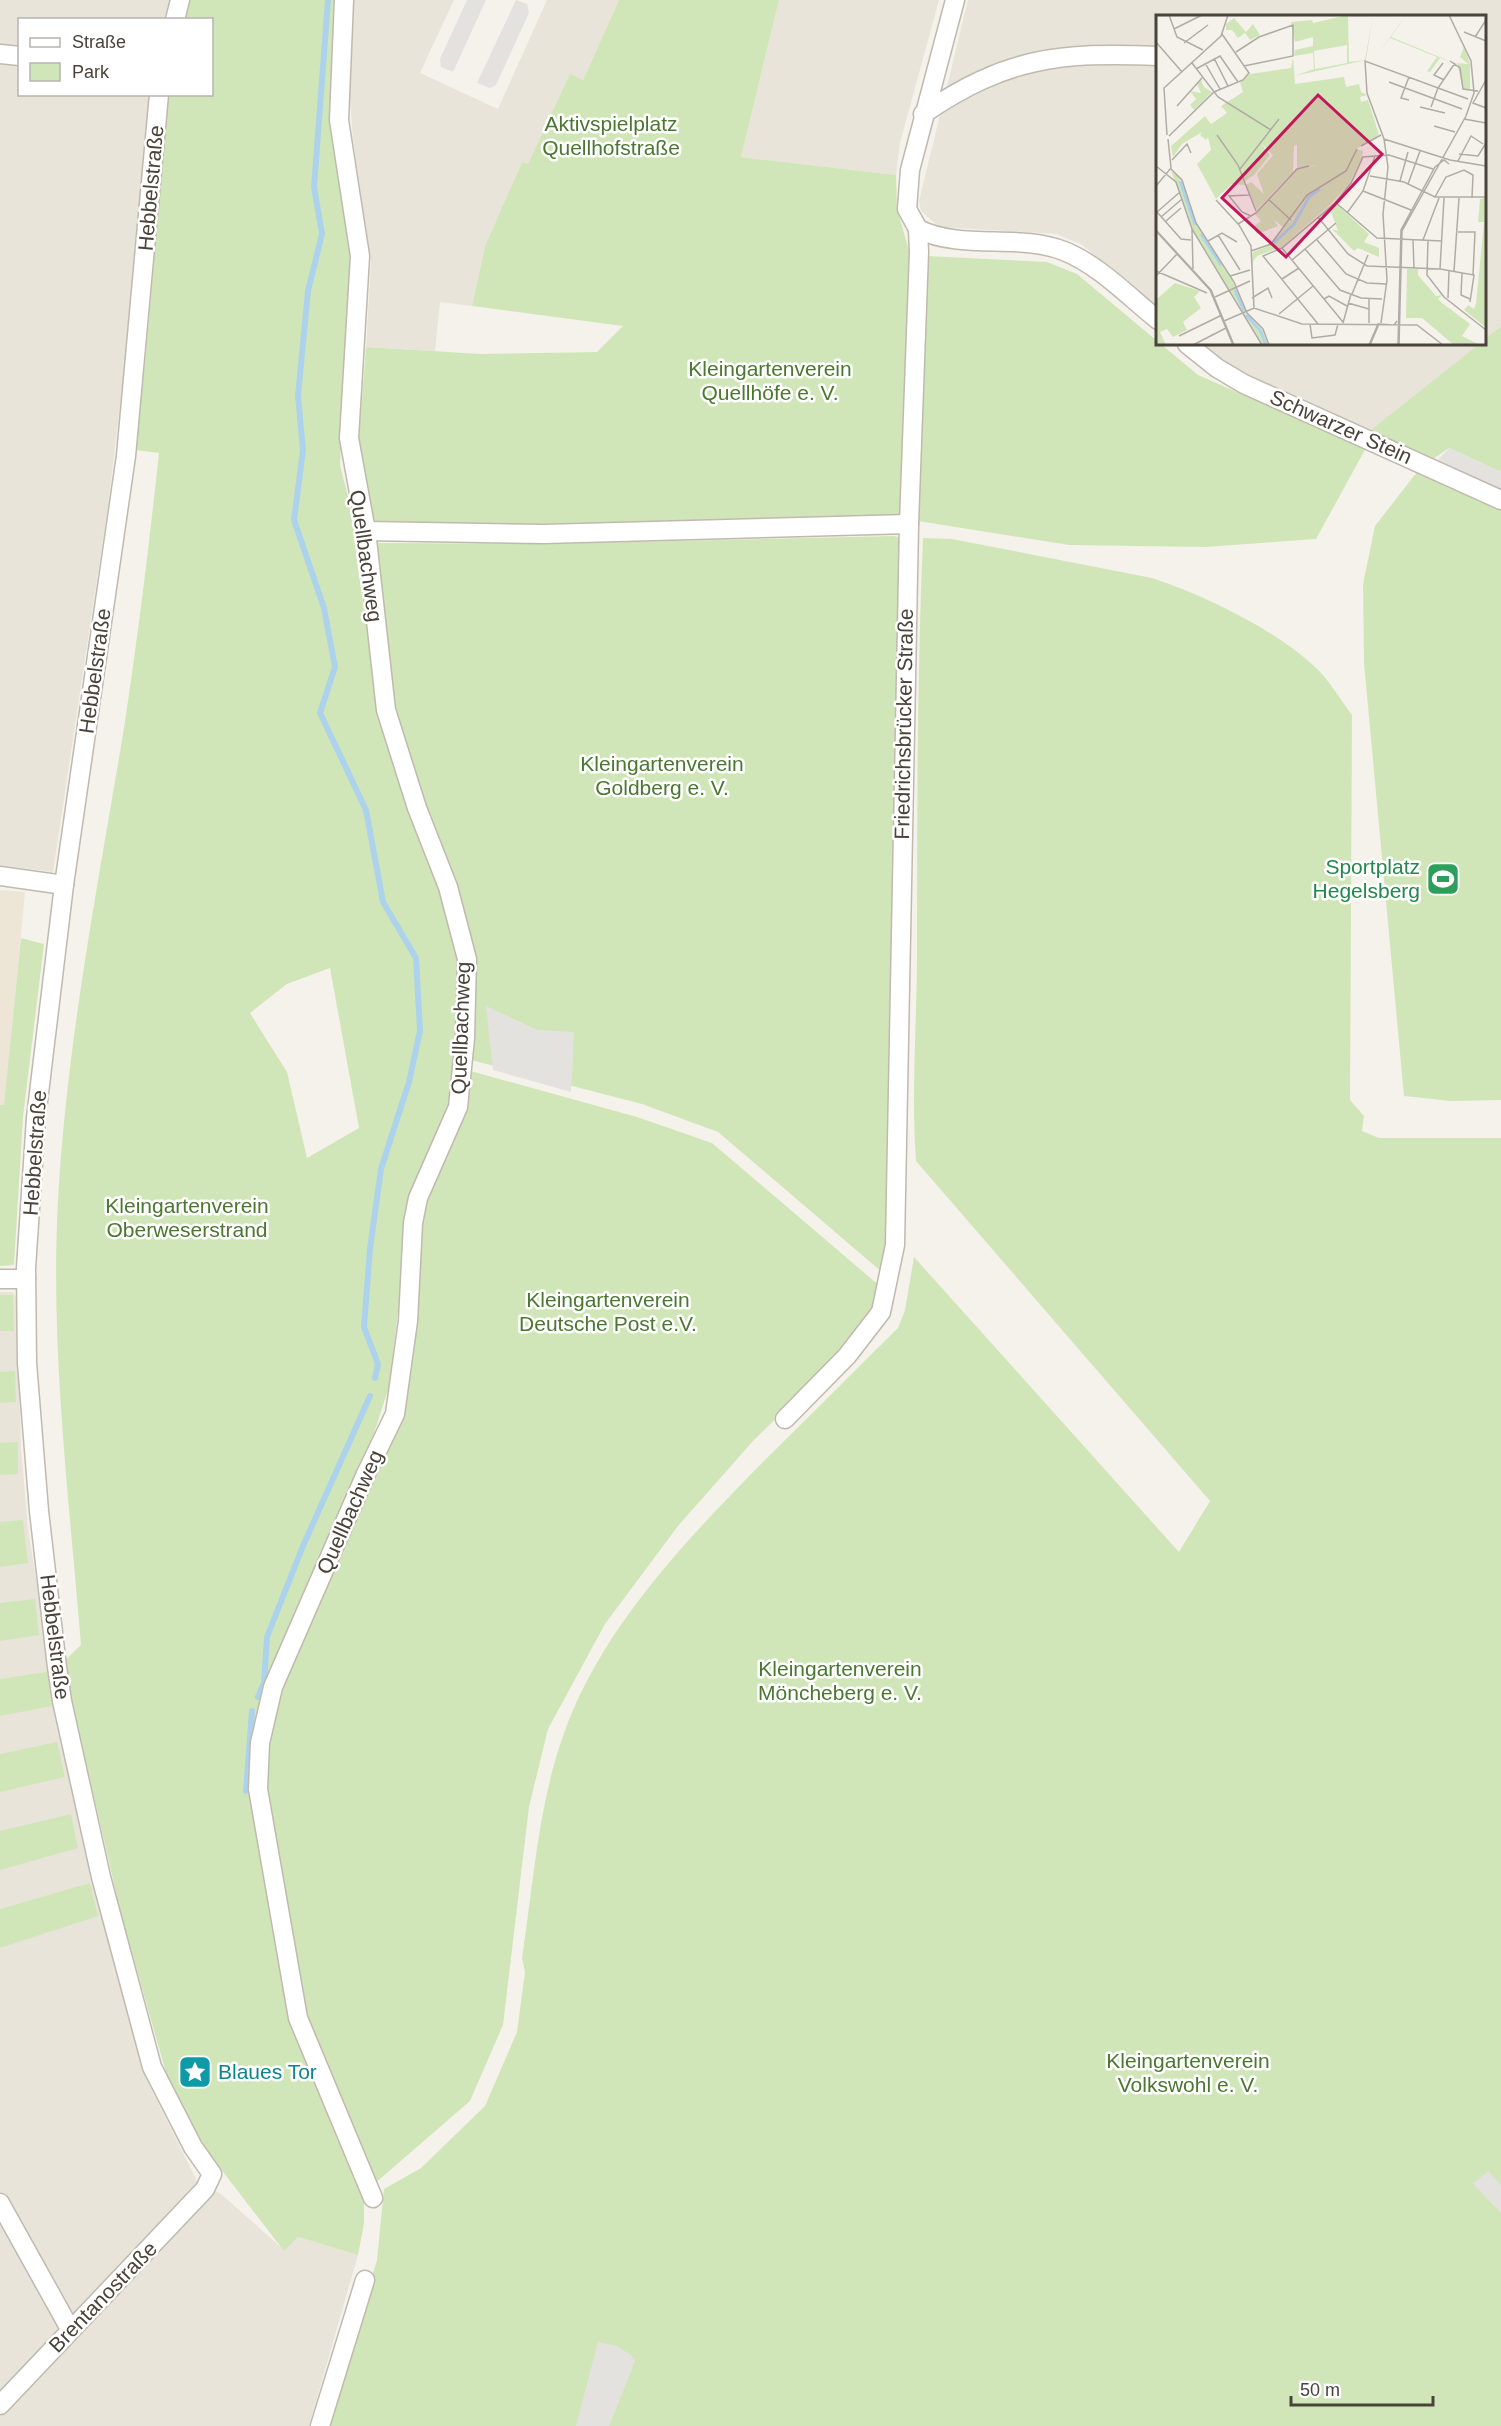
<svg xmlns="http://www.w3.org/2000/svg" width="1501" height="2426" font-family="Helvetica,sans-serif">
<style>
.residential{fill:#e8e4da}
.education{fill:#ede6d7}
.green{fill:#d1e6b8;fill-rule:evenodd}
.parking{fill:#e4e2df}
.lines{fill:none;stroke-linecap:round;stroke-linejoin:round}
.stream{stroke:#add3ec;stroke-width:6}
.minor-casing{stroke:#c0b9ae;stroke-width:21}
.minor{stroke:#fff;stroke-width:18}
.labels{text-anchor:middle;stroke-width:5;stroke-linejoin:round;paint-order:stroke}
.park-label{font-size:21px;fill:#4b7730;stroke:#fff}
.street-label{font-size:21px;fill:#49433a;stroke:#fff}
.leisure-label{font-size:21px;fill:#27864d;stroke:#fff;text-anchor:end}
.culture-label{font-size:21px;fill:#0d838f;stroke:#fff;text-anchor:start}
.inset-river{fill:none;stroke:#add3ec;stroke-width:3}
.inset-road{fill:none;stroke:#b0aca5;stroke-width:1.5}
.view{fill:#c2185b;fill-opacity:0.15;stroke:#c2185b;stroke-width:3}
.inset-edge{fill:none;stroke:#49433a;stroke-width:3}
</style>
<rect width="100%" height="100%" fill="#f5f2ec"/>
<g class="residential">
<path d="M 0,0 L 172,0 L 167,19 L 20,20 L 20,94 L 152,95 L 126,355 L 108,506 L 53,872 L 0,865 Z"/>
<path d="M 352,0 L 454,0 L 420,73 L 498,109 L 547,0 L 619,0 L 583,80 L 570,75 L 528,165 L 522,162 L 485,246 L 472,306 L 440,302 L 435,351 L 366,347 L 371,262 L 353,139 L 349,85 Z"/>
<path d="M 779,0 L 939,0 L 900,143 L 896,175 L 741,157 Z"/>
<path d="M 968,0 L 1501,0 L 1501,326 L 1485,339 L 1484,16 L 1158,16 L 1157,306 L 1081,244 L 1056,234 L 939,227 L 921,211 L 919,201 Z"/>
<path d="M 1204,344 L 1479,344 L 1367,433 L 1240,373 Z"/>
<path d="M 0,1292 L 13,1292 L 17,1299 L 21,1449 L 28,1527 L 48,1658 L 77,1805 L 145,2077 L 197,2181 L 221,2194 L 284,2250 L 298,2237 L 358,2255 L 309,2426 L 0,2426 Z"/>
</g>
<path class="education" d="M 0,890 L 25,892 L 4,1114 L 0,1203 Z"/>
<g class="green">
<path d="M 190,0 L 337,0 L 333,133 L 350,250 L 340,465 L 353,516 L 357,562 L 379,711 L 442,892 L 461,963 L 452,1108 L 411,1201 L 389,1387 L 363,1467 L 254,1749 L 290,2018 L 364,2191 L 364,2224 L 358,2255 L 298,2237 L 284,2251 L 207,2151 L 167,2076 L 121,1914 L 63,1662 L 81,1645 C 69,1497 50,1348 58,1200 C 67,1040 98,885 124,728 C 138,637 149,545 159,453 L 135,450 L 146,354 L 168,95 L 212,94 L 212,20 L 185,19 ZM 330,968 L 359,1128 L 307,1158 L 287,1072 L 250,1013 L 287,984 Z"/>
<path d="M 619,0 L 779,0 L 741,157 L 896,175 L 897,209 L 911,257 L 903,518 L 563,524 L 376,523 L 363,482 L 358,451 L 366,347 L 481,354 L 597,352 L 623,326 L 472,306 L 485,246 L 522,162 L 528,164 L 570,74 L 583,80 Z"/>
<path d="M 927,256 L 1047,262 L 1077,274 L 1198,375 L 1366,448 L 1316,539 L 1205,547 L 1069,545 L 918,521 Z"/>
<path d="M 1501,326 L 1501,472 L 1449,448 L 1430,461 L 1367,433 L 1479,344 L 1484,344 L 1485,339 Z"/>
<path d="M 1417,472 L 1501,509 L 1501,1100 L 1451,1101 L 1404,1096 L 1364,663 L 1363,584 L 1375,526 Z"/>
<path d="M 894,536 L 902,538 L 890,1244 L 883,1273 L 718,1132 L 642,1104 L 467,1059 L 470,959 L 393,709 L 373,543 L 543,544 Z"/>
<path d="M 923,538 L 952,539 L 1152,578 C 1204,595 1272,628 1313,665 C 1328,678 1340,699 1352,715 L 1350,1100 L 1364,1116 L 1362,1131 L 1379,1138 L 1501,1138 L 1501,2426 L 327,2426 L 377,2260 L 384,2189 L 421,2168 L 485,2106 L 517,2032 L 525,1972 L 522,1958 C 533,1886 538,1808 562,1739 C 599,1629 689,1537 769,1456 C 812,1414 854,1371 898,1328 L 905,1310 L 914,1257 L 1179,1552 L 1210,1501 L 916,1161 C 911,1091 917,1022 917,952 C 917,814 917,676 923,538 Z"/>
<path d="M 21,938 L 44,944 L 23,1117 L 14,1265 L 0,1266 L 0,1105 L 4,1105 Z"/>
<path d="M 467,1070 L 637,1117 L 712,1143 L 881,1287 L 875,1310 L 844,1352 L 753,1441 L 678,1526 L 605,1624 L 548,1729 L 529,1807 L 503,2025 L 470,2101 L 373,2185 L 300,2009 L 262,1800 L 266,1733 L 288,1662 L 403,1409 L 421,1221 Z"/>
<path d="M 0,1295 L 13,1295 L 14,1331 L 0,1331 Z"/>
<path d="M 15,1371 L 16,1402 L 0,1403 L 0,1372 Z"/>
<path d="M 18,1442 L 18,1474 L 0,1475 L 0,1443 Z"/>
<path d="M 23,1520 L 28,1563 L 0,1567 L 0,1522 Z"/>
<path d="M 35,1599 L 39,1635 L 0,1641 L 0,1603 Z"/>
<path d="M 47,1672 L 52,1706 L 0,1716 L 0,1679 Z"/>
<path d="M 57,1742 L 65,1777 L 0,1792 L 0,1754 Z"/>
<path d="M 71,1814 L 78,1848 L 0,1870 L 0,1831 Z"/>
<path d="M 90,1883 L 98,1916 L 0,1948 L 0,1909 Z"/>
</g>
<g class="parking">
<path d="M 467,0 L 486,0 L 453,72 L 441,67 L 440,59 Z"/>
<path d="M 516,0 L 527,4 L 529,13 L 496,85 L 490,88 L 477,83 Z"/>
<path d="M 1449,448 L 1501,472 L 1501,490 L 1438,460 Z"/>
<path d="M 486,1006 L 537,1030 L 574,1032 L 571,1092 L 493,1070 Z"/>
<path d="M 1488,2171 L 1501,2185 L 1501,2213 L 1473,2184 Z"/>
<path d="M 598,2342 L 616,2346 L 630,2354 L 635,2361 L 609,2426 L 576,2426 Z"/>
</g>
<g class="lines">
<g class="stream">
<path d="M 328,0 L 314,187 L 322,234 L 308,291 L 298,396 L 303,450 L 294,520 L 324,608 L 335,667 L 320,713 L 366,810 L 383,902 L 416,958 L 420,1031 L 409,1082 L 381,1169 L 370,1249 L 364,1327 L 378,1364 L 375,1378"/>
<path d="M 258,1697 L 264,1683 L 267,1637 L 303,1546 L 370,1396"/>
<path d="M 246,1791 L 252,1711"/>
</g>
<defs>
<g id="minor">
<path d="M 344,0 L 339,120 L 360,256 L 349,438 L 366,531 L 386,710 L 417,808 L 448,887 L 467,959 L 465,1038 L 458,1107 L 418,1198 L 413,1223 L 408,1321 L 395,1414 L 365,1476 L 273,1687 L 260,1743 L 258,1789 L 298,2018 L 373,2198"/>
<path d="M 175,20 L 180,0"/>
<path d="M 0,54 L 20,56"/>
<path d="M 923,114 C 1007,57 1059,52 1158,56"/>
<path d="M 918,229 C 963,251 1018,233 1064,251 C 1099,265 1129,297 1158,320"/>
<path d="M 1187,344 L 1217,368 L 1244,384 L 1501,500"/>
<path d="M 366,531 L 544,534 L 909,524"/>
<path d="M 0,876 L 64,885"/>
<path d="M 0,1279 L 26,1279"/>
<path d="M 785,1419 L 847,1356 L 881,1312 L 895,1245 L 909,524 L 919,252 L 918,229 L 907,209 L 910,170 L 955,0"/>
<path d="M 0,2203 L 70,2329"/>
<path d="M 0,2405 L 205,2189 L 212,2174 L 193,2147 L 152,2067 L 101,1877 L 62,1701 L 57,1667 L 39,1511 L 27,1363 L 26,1268 L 36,1118 L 64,885 L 126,456 L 159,94"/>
<path d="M 320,2426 L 365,2280"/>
</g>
</defs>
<use href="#minor" class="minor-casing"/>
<use href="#minor" class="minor"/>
</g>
<defs>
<symbol id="stadium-square" viewBox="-11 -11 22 22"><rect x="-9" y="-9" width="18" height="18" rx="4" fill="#2e9e5b" stroke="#fff"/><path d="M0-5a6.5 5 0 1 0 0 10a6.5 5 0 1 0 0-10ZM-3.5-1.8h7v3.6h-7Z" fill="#fff"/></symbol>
<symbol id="sight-square" viewBox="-11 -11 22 22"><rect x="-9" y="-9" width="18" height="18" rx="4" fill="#0f9aa8" stroke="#fff"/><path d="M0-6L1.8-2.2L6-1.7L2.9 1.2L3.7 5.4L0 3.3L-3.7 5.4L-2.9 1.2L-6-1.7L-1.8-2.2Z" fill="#fff"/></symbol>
</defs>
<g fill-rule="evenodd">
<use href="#stadium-square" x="1424" y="860" width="38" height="38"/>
<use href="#sight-square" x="176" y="2053" width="38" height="38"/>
</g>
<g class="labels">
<g class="park-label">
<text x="611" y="131">Aktivspielplatz<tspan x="611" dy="24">Quellhofstraße</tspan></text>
<text x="770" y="376">Kleingartenverein<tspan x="770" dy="24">Quellhöfe e. V.</tspan></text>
<text x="662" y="771">Kleingartenverein<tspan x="662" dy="24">Goldberg e. V.</tspan></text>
<text x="187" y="1213">Kleingartenverein<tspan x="187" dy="24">Oberweserstrand</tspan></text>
<text x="608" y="1307">Kleingartenverein<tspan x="608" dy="24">Deutsche Post e.V.</tspan></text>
<text x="840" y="1676">Kleingartenverein<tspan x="840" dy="24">Möncheberg e. V.</tspan></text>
<text x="1188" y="2068">Kleingartenverein<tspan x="1188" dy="24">Volkswohl e. V.</tspan></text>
</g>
<g class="street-label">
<text transform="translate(151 188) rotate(-85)" y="7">Hebbelstraße</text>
<text transform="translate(1341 427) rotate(24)" y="7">Schwarzer Stein</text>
<text transform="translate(366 556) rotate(82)" y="7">Quellbachweg</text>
<text transform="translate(95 671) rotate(-82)" y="7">Hebbelstraße</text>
<text transform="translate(904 724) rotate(-89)" y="7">Friedrichsbrücker Straße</text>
<text transform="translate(461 1028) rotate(-88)" y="7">Quellbachweg</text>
<text transform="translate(35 1153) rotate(-86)" y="7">Hebbelstraße</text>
<text transform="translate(350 1512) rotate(-66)" y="7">Quellbachweg</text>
<text transform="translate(55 1637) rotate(83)" y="7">Hebbelstraße</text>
<text transform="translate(103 2297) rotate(-46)" y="7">Brentanostraße</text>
</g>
<g class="leisure-label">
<text x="1420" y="874">Sportplatz<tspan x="1420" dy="24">Hegelsberg</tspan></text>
</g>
<g class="culture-label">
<text x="218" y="2079">Blaues Tor</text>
</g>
</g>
<g transform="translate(1156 15)">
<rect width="330" height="330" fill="#f5f2ec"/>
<path d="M 192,0 L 193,47 L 209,45 L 217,0 L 210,45 L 138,61 L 158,54 L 157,38 L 138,41 L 139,35 L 157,31 L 157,22 L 139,27 L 135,7 L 156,5 L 157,8 ZM 191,30 L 191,48 L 159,54 L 158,36 ZM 250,0 L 235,22 L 298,48 L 284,43 L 274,57 L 271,56 L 281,42 L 234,23 L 222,39 ZM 78,3 L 90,17 L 97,9 L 104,20 L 94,25 L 89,18 L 82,23 L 76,15 L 70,15 L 70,9 ZM 308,32 L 314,49 L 314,74 L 307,74 L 301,48 L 312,49 L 304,42 ZM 137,42 L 139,69 L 188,62 L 190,72 L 203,69 L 205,77 L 211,80 L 204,82 L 205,87 L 212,85 L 223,120 L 200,134 L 207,136 L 206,143 L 193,169 L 175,189 L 126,232 L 101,241 L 95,249 L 97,237 L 110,232 L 140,200 L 136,205 L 113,184 L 141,154 L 162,150 L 141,153 L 141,130 L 138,131 L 137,157 L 101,195 L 90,170 L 95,167 L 108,179 L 101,159 L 117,140 L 105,128 L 114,140 L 98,160 L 89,166 L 84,153 L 89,170 L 76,169 L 60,184 L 41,149 L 55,135 L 52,122 L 50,125 L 44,120 L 46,117 L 26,129 L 17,142 L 15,131 L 49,101 L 55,109 L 71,98 L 65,91 L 87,77 L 84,67 L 94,59 L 135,53 ZM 45,65 L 48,72 L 56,77 L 38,95 L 34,90 L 40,84 L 34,76 L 45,78 L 41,69 ZM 15,156 L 23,162 L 39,206 L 77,267 L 90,300 L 107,316 L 112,330 L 107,330 L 36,213 ZM 330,182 L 330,309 L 328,311 L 308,295 L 312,290 L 318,294 L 320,289 L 328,207 L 322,207 L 324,184 ZM 112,185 L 135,205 L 128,213 L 117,204 L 122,211 L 101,219 L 97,212 L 105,206 L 99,199 ZM 179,188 L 213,219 L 208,227 L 223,233 L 223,242 L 202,233 L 198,236 L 176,214 L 182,216 L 175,197 L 165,201 ZM 251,254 L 262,254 L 262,260 L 280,281 L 286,280 L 282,284 L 286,288 L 314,309 L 306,321 L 324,330 L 298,330 L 266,303 L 250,303 ZM 19,268 L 44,276 L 38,282 L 45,293 L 27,307 L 31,315 L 17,322 L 11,314 L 4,317 L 10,330 L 0,330 L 0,281 L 2,283 Z" fill="#d1e6b8" fill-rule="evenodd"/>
<path class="inset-river" d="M 24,166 L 39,210M 45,219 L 65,250M 118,228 L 138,209 L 153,182 L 164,174M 79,275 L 88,296M 90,300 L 104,315 L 110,330"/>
<path class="inset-road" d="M 13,0 L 21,22 L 47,35M 18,14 L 46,0M 308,17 L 330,26M 319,22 L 330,5M 0,27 L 26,57M 28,28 L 52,10M 80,37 L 103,22 L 137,10 L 137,41 L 88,51M 58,43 L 72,71M 294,46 L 304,53 L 307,74 L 322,76M 36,48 L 62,82 L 115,115M 49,48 L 64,74M 287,48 L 278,60 L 288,65M 40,54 L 64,41 L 82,67M 330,65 L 317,88 L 330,93M 233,67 L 306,94M 253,85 L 245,83 L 253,62M 21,91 L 46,63M 264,92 L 289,98M 275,92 L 282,73 L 299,48M 308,104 L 330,108M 278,111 L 299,117M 11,120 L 8,73 L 65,21 L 72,0M 61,120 L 82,150 L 100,196M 13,121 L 58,77 L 87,65 L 93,58 L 66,19M 228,124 L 294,145 L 330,151M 205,131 L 225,120M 303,139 L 322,141 L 330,128M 16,145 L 31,129 L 35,138M 302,146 L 315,121 L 327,129M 0,151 L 20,167 L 36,214 L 106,330M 15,154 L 26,165 L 40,208 L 78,267 L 91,298 L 107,314 L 113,330M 84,154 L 123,104M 214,161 L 248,167 L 279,182 L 330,182M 244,166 L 252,137M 252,169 L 264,136M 0,171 L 15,153 L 12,124M 207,176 L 255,195M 24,177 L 1,197 L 25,224 L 35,225M 93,180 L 73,181 L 86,197 L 95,201M 279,182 L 290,162 L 308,155 L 317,160 L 316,183M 112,184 L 135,205M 60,185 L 83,210 L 95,231 L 98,293M 179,187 L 221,223 L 286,226M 191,198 L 207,176 L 219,141M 5,202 L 26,184M 162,202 L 192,239 L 211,251 L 284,254 L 318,260 L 314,287M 10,206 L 25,193M 82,209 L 100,198 L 141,154 L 153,151M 36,214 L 37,254M 0,215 L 55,275 L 78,330M 0,216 L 54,275 L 77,330M 302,217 L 319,217 L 317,260M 62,220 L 84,255M 161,225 L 190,259 L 211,268 L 230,269M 257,225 L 258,253M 267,225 L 283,183M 272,225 L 271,260 L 288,282 L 330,315M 52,226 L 66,218 L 81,227M 126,233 L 187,307M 149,234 L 184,275 L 205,283 L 226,284M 95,236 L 115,229 L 151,180 L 190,156 L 201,134M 136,245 L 180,208M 284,254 L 288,183M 0,256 L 51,278M 298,256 L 303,183M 306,258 L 305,280 L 314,284M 0,261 L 22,238M 74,261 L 94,255M 126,264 L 143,253M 196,279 L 212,240M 59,282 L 94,266M 96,283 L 112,273 L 116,283M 292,283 L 293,256M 168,284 L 173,281 L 191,291M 213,284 L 213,308M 192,288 L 213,294M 123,299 L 157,271M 68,306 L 98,293 L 146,309 L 261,310 L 287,330M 187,308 L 195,279M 225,308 L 231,265 L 227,199 L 232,152 L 228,124 L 211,78 L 209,46 L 312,84M 154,309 L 156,323 L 179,320 L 182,309M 162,309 L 107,241 L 126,233 L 179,188 L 195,168 L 207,142 L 233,140 L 277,154M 23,321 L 66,300M 37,330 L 70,313M 213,330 L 222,309 L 238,310 L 241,306M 214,330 L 223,309M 242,330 L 245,215 L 279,152 L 288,145 L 293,149M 243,330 L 246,216 L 310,101 L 318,78 L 315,46 L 293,0"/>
<path class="view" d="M 162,80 L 226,139 L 130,242 L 66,183 Z"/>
<rect width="330" height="330" class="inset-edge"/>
</g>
<rect x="18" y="18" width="195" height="78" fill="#ffffff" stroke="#b6b4b0" stroke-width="1.5"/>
<rect x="30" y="38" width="30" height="9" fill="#ffffff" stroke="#b6b4b0" stroke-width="1.5"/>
<text x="72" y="48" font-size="18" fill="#49433a">Straße</text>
<rect x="30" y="63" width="30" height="18" fill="#d1e6b8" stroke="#b6b4b0" stroke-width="1.5"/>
<text x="72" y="78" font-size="18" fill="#49433a">Park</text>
<path d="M1291 2396v9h142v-9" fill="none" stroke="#49433a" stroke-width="3"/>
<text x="1300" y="2396" font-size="18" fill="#49433a" stroke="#ffffff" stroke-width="4.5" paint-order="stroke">50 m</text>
</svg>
